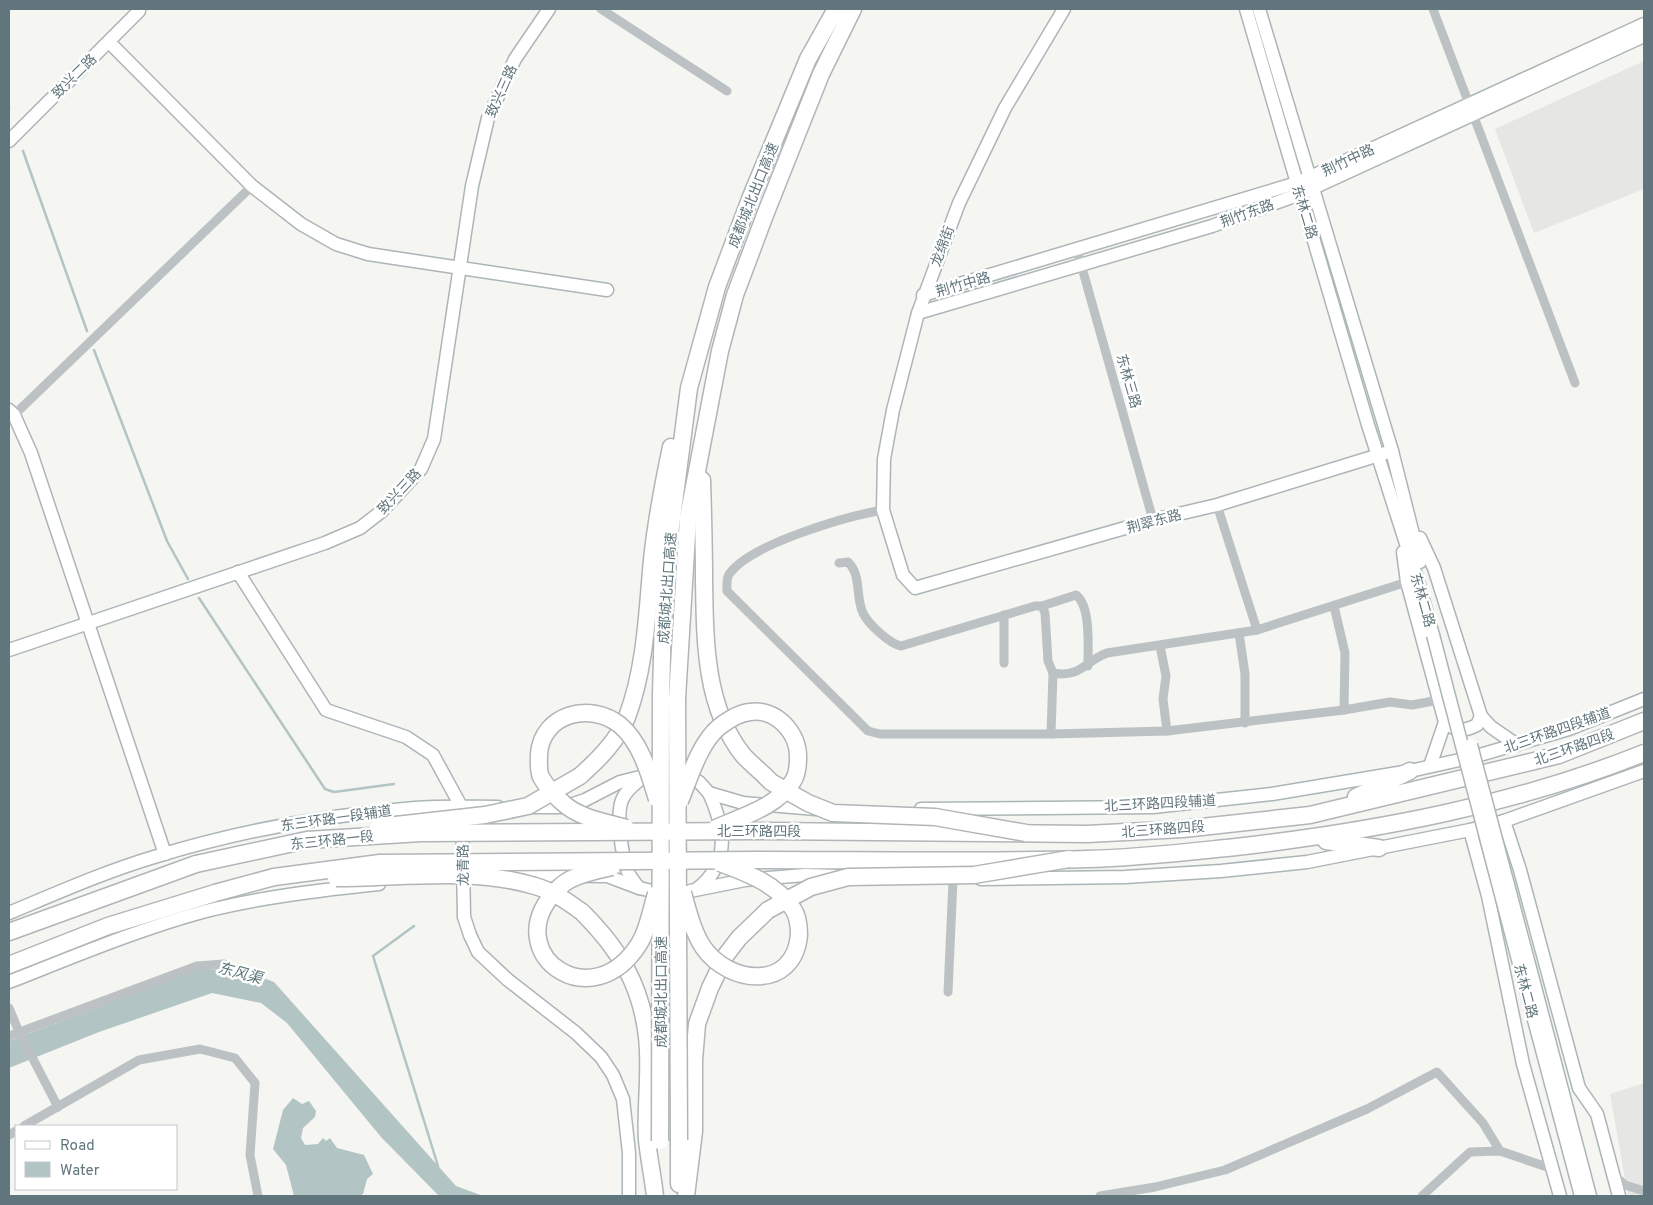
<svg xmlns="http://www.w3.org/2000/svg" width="1653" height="1205" font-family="Overpass,'Noto Sans SC',sans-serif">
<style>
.built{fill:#e6e6e5}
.water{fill:#b3c4c5}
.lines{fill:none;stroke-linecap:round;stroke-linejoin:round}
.stream{stroke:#b3c4c5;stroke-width:2.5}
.secondary-casing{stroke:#acb5b7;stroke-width:15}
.highway-casing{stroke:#b0b5b7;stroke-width:19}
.street{stroke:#bcc2c4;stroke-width:9}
.secondary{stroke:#fff;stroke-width:12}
.highway{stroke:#fff;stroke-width:16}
.secondary-bridge-casing{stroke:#acb5b7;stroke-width:15;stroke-linecap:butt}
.highway-bridge-casing{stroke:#b0b5b7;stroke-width:19;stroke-linecap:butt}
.secondary-bridge{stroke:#fff;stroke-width:12}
.highway-bridge{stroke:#fff;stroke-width:16}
.labels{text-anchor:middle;stroke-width:5;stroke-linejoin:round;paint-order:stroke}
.street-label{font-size:14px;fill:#61767c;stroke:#fff}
.water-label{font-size:15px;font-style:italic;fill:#5c7678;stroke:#fff}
</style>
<rect width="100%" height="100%" fill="#f5f5f2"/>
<g class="built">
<path d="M 1644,61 L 1644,189 L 1534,233 L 1495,129 Z"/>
<path d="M 1644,1083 L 1644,1196 L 1628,1196 L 1610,1094 Z"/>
</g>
<g class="water">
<path d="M 199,969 L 242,970 L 274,982 L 456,1186 L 483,1196 L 439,1196 L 381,1137 L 287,1023 L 261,1003 L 212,993 L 99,1032 L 9,1068 L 9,1041 Z"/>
<path d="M 293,1098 L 302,1104 L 309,1101 L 316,1111 L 315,1117 L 303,1128 L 301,1138 L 305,1145 L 318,1144 L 323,1138 L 326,1141 L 330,1138 L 337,1148 L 364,1155 L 373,1174 L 367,1179 L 363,1194 L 359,1196 L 294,1196 L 286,1165 L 273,1149 L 283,1110 Z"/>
</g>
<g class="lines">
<g class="stream">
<path d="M 9,107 L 9,109"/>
<path d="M 23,151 L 87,331"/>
<path d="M 94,350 L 167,541 L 188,579"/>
<path d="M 199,598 L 325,789 L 334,792 L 394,784"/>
<path d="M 414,926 L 373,956 L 438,1166"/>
</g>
<defs>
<g id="secondary">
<path d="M 1064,9 L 1005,108 L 959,203 L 918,313 L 893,410 L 884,459 L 883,510 L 903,575 L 915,588 L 1153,520 L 1217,505 L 1392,451"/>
<path d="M 1246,9 L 1368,425 L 1418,581 L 1433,635"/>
<path d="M 1259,9 L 1392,451 L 1420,562"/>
<path d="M 109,42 L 252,186 L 301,224 L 336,244 L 368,254 L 607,290"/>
<path d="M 9,141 L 139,11"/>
<path d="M 923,295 L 1297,183 L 1644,24"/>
<path d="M 918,313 L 1212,226 L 1300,194 L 1644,36"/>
<path d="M 9,410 L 14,415 L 31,453 L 165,854"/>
<path d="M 1420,538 L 1434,568 L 1481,716 L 1491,727 L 1517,745"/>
<path d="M 1403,552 L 1407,582 L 1445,722 L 1430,766"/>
<path d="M 238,572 L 326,710 L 406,737 L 433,755 L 462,808 L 464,917 L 470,935 L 478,952 L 508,980 L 576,1033 L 601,1057 L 613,1075 L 623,1099 L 629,1153 L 629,1196"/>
<path d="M 9,650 L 325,543 L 360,528 L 382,511 L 421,469 L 434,439 L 472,186 L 488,118 L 515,59 L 549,9"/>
<path d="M 1449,725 C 1459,732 1467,730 1477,725 L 1481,716"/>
<path d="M 523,807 L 564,807 L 585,800 L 620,782 L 644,776 L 686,775 L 699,782 L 709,793 L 743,803 L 816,809"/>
<path d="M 921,809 L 1153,807 L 1272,794 L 1410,771 L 1473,757 L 1569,729 L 1644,699"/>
<path d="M 1504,821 L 1520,870 L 1579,1088 L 1597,1114 L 1619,1196"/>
<path d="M 1470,830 L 1488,896 L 1523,1064 L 1560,1196"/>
<path d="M 508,875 L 607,876 L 639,888 L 670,895 L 745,880 L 805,875 L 839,876"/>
<path d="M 981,879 L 1125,877 L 1221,871 L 1307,862 L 1470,830 L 1504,821 L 1644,771"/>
<path d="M 639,888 C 635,883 630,877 628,872 C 622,856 615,813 623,798 C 627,789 635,784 642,778"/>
<path d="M 697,889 C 731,863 725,828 709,793"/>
<path d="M 9,913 C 57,893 104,872 154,857 C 238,831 326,815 415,808 C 442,806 470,807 498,807"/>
<path d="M 1530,968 L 1590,1196"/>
<path d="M 1521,971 L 1581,1196"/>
<path d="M 9,982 C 73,957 139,929 206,911 C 262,897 321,890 379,884"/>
</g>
<g id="highway">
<path d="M 702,480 C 703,513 704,546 704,579 C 705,638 704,706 743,755 C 749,762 758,769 765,776"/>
<path d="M 661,695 L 664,580 L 689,388 L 717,287 L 750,199 L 808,59 L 836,9"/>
<path d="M 677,698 L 688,518 L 720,351 L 735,295 L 765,215 L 821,74 L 853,9"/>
<path d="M 580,776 C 599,759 618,740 627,717 C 646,666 647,612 652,560 C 656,521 663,485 671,447"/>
<path d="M 1356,797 L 1410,771"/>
<path d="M 758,831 L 1087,834 L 1183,829 L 1310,815 L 1559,755 L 1644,721"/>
<path d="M 1326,841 L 1379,848"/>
<path d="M 758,860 C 868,860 978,862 1087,859 C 1137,858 1187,852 1236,847 C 1374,831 1515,805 1644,753"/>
<path d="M 582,912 C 619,949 641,984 647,1037 C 651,1071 645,1106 647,1140 C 649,1159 653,1178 655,1196"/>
<path d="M 9,932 L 196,864"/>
<path d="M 9,965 L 108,926 L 215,893"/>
<path d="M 679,1184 L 679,1140"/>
<path d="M 686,1196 L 694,1131 L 694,1060 L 697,1024 L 710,988 L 726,955 L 739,938 L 768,910"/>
</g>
</defs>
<use href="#secondary" class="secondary-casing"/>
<use href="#highway" class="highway-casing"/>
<g class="street">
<path d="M 601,9 L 727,91"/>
<path d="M 1433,9 L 1575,383"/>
<path d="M 1077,250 L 1153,520"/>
<path d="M 14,415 L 252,186"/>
<path d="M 1217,505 L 1257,630 L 1407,582"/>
<path d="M 883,510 C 847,516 751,544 730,573 C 726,577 727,586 727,591 L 868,731 L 880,734 L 1051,734 L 1167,731 L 1344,710 L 1345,653 L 1334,606"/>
<path d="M 839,563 L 848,562 C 862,576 855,596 863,613 C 868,624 890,644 901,646 L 1035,606 L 1042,606 L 1045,613 L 1048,661 L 1053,673 C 1081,678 1085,661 1107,653 L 1257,630"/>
<path d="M 1042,606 L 1076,595 C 1091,606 1088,647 1088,666"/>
<path d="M 1004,615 L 1004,663"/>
<path d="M 1239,633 L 1245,674 L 1245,723"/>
<path d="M 1160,646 L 1166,676 L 1163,699 L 1167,731"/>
<path d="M 1344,710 L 1390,702 L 1412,705 L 1439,700"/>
<path d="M 1051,734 L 1053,673"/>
<path d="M 948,992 L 953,880"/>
<path d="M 9,1008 L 19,1032 L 58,1107"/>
<path d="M 9,1036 L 197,966 L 224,964"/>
<path d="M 24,1126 L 139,1060 L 200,1049 L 235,1058 L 255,1083 L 250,1155 L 258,1196"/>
<path d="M 9,1135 L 16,1131"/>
<path d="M 1614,1175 L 1625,1185 L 1644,1191"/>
<path d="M 1100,1196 L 1155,1187 L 1225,1170 L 1367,1109 L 1437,1072 L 1483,1123 L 1500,1151"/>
<path d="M 1422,1196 L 1470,1152 L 1500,1151 L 1553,1169"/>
</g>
<use href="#secondary" class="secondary"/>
<use href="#highway" class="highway"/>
<defs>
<g id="secondary-bridge">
<path d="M 1433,635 L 1521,971"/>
<path d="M 1471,745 L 1530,968"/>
</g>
<g id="highway-bridge">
<path d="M 677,698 L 679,1140"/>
<path d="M 765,776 L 771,782 L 808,803 L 833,813 L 935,817 L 1026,833"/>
<path d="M 680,801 C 690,777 699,744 719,727 C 728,720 739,713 750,712 C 777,708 799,734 798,758 C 798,765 797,775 793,781 C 777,807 743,816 716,828"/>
<path d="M 378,827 L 485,815 L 528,806 L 580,776"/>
<path d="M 626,828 C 606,822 579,818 563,803 C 555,796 546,786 541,777 C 538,771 539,761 539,754 C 542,714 590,701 620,725 C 641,743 649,773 657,799"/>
<path d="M 196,864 L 307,840 L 421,833 L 758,831"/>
<path d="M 612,867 C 598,870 584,873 571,879 C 563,883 555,891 549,899 C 506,958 593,1017 639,944 C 648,930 651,910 656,894"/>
<path d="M 336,878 C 402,878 471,867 535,886 C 553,891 568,902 582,912"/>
<path d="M 215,893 L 274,877 L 380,863 L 758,860"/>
<path d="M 683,893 C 688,911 693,932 703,947 C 729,985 794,991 799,935 C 799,927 798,916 793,909 C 777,884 747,873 720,863"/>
<path d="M 768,910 L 811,887 L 848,877 L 974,875 L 1069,859"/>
<path d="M 660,1141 L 661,695"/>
</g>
</defs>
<use href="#secondary-bridge" class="secondary-bridge-casing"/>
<use href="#highway-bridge" class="highway-bridge-casing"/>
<use href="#secondary-bridge" class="secondary-bridge"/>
<use href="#highway-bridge" class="highway-bridge"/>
</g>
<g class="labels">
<g class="street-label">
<text transform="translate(74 76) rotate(-45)" y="5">致兴二路</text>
<text transform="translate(501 91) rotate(-66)" y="5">致兴三路</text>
<text transform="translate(1348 160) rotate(-25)" y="5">荆竹中路</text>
<text transform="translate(753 195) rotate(-68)" y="5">成都城北出口高速</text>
<text transform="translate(1305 212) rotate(73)" y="5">东林二路</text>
<text transform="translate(1247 213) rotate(-20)" y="5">荆竹东路</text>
<text transform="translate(942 246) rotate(-69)" y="5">龙绵街</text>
<text transform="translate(963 284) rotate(-16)" y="5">荆竹中路</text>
<text transform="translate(1129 381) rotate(74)" y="5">东林三路</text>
<text transform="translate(399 491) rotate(-47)" y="5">致兴三路</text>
<text transform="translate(1154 521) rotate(-15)" y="5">荆翠东路</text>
<text transform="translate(667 588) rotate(-86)" y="5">成都城北出口高速</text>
<text transform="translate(1423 600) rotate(74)" y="5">东林二路</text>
<text transform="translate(1557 730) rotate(-19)" y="5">北三环路四段辅道</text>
<text transform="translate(1574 747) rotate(-19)" y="5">北三环路四段</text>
<text transform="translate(1160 803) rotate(-3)" y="5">北三环路四段辅道</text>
<text transform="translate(336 818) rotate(-8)" y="5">东三环路一段辅道</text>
<text transform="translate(1163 829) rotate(-4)" y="5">北三环路四段</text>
<text x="759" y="836">北三环路四段</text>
<text transform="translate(332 840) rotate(-6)" y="5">东三环路一段</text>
<text transform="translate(463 865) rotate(-91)" y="5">龙青路</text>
<text transform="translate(1526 991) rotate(75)" y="5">东林二路</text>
<text transform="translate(661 992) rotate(-90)" y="5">成都城北出口高速</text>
</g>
<g class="water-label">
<text transform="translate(240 973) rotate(15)" y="5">东风渠</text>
</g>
</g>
<rect width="1653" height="1205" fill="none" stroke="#61767c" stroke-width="20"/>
<rect x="15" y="1125" width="162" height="65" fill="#ffffff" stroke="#c0c8cb"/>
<rect x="25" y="1141" width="25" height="8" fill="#ffffff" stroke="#c0c8cb"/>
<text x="60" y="1150" font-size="15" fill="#61767c">Road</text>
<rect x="25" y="1162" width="25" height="15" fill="#b3c4c5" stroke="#c0c8cb"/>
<text x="60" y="1175" font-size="15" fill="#61767c">Water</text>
</svg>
